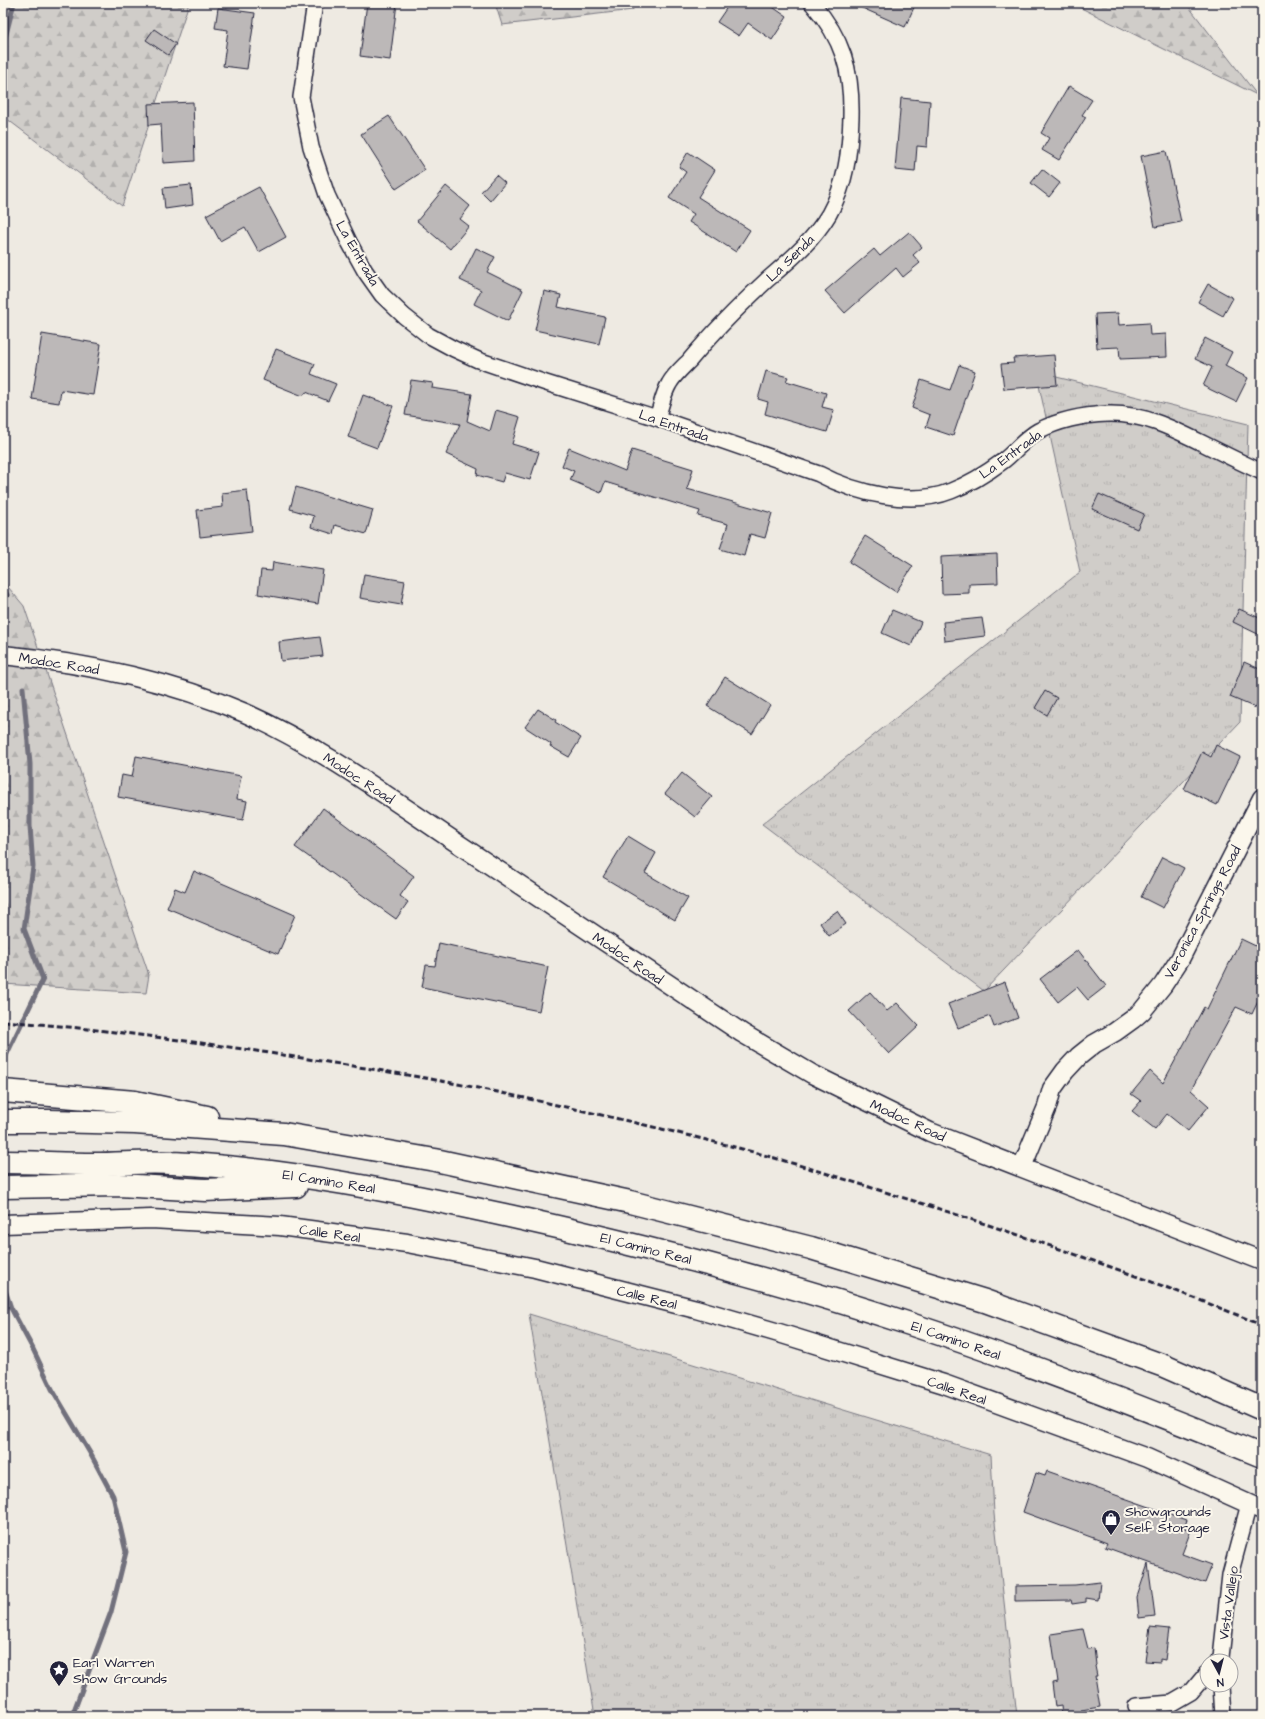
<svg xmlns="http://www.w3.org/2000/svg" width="1265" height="1719" font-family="'Architects Daughter',sans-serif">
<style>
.grass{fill:url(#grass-tufts);stroke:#797882}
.forest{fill:url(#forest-firs);stroke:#797882}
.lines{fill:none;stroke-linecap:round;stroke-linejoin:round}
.stream{stroke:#716f7c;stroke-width:5}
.building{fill:#bcb8b8;stroke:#22223b}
.minor-casing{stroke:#22223b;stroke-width:18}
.tertiary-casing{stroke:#22223b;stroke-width:21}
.motorway-casing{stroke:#22223b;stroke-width:25}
.minor{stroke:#fbf7ec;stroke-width:15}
.tertiary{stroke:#fbf7ec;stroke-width:18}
.motorway{stroke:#fbf7ec;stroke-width:22}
.rail{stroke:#22223b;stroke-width:3;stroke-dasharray:6 3;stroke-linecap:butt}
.labels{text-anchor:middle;stroke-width:4;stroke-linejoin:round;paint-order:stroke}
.street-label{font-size:14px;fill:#22223b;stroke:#fbf7ec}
.poi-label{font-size:14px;fill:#22223b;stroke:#fbf7ec;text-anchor:start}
</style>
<defs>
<pattern id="grass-tufts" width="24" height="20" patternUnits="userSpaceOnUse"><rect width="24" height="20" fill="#d0cdc9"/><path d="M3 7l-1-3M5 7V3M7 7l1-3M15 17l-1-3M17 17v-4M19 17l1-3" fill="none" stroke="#b2b0ae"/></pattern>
<pattern id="forest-firs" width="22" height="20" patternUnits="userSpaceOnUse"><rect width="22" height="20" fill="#d0cdc9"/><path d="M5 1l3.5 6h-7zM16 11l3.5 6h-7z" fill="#b2b0ae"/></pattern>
</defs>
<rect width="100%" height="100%" fill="#eeeae2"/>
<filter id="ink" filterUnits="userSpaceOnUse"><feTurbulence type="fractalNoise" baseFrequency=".025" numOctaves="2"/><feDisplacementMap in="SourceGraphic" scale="8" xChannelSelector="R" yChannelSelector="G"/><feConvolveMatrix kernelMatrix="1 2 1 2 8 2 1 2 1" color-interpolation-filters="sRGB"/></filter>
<g filter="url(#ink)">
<g class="grass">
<path d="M 1036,372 L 1248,424 L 1240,722 L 984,991 L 762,824 L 1080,572 Z"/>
<path d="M 529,1314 L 991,1455 L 994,1514 L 1017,1716 L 595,1716 Z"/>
</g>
<g class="forest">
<path d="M 3,3 L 189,3 L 122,206 L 3,116 Z"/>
<path d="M 495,3 L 631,3 L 633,10 L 502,25 Z"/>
<path d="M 1071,3 L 1186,3 L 1257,95 Z"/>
<path d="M 3,581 L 24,606 L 149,975 L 146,993 L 3,984 Z"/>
</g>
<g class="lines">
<g class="stream">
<path d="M 3,46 L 14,3"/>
<path d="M 3,589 L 7,595"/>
<path d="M 3,1062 L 43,979 L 24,929 L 33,867 L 30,826 L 30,764 L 23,688"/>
<path d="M 3,1284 L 11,1308 L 33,1349 L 52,1389 L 90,1453 L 113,1496 L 126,1552 L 111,1612 L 72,1716"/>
</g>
</g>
<g class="building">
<path d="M 367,3 L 397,3 L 390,60 L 360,56 Z"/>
<path d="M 730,3 L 767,3 L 787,17 L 772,40 L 748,23 L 739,36 L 717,22 Z"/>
<path d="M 851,3 L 916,3 L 905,27 Z"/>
<path d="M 218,8 L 255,13 L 247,69 L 223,66 L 228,30 L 215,28 Z"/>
<path d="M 154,29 L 176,44 L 168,55 L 146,40 Z"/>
<path d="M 1069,86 L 1092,100 L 1082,115 L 1086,117 L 1059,160 L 1042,150 L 1049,138 L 1041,133 Z"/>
<path d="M 901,98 L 930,101 L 927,147 L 917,146 L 915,172 L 895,170 Z"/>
<path d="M 193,102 L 195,161 L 163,163 L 161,124 L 149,125 L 148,104 Z"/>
<path d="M 389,116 L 425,170 L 396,189 L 361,134 Z"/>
<path d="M 1166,151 L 1181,222 L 1155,227 L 1141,156 Z"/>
<path d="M 688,152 L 715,170 L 698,197 L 750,230 L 736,252 L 689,222 L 694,214 L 669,198 L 686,172 L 679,167 Z"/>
<path d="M 1042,169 L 1060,183 L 1049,197 L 1031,183 Z"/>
<path d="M 496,175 L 505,183 L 490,201 L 481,192 Z"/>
<path d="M 191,185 L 193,205 L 165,209 L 163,188 Z"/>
<path d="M 446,186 L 470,206 L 460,219 L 469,226 L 450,249 L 417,221 Z"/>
<path d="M 259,187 L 286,237 L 259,252 L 245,227 L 220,241 L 206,215 Z"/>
<path d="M 909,232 L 922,247 L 913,255 L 920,263 L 903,277 L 896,268 L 845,313 L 825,291 L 874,249 L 880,256 Z"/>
<path d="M 476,248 L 495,257 L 487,272 L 523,290 L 508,321 L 474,304 L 481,290 L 460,280 Z"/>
<path d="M 1208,284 L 1233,298 L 1223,316 L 1198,302 Z"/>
<path d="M 544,291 L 561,295 L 558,307 L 605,317 L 599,344 L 535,330 Z"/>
<path d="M 1118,313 L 1119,325 L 1149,323 L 1150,335 L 1166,334 L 1167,357 L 1120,359 L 1119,347 L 1097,348 L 1095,314 Z"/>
<path d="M 42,334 L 101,344 L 93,395 L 61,390 L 59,403 L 32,399 Z"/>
<path d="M 1205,338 L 1232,352 L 1225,366 L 1248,378 L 1236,402 L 1203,386 L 1212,367 L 1195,359 Z"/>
<path d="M 276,349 L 315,364 L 311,374 L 336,384 L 328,401 L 306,392 L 303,396 L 263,380 Z"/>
<path d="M 1054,355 L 1057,385 L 1004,389 L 1001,364 L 1014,363 L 1013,358 Z"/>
<path d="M 959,365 L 975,371 L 953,436 L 926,427 L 930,415 L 912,408 L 921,380 L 950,390 Z"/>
<path d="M 766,371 L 788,377 L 786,381 L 826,393 L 822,407 L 834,410 L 827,432 L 765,414 L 768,402 L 758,399 Z"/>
<path d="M 411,380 L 433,383 L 432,388 L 472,394 L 467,421 L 490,431 L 496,410 L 520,417 L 512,444 L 539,452 L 530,480 L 505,473 L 502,482 L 477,475 L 478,469 L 446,454 L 460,424 L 405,415 Z"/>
<path d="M 363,395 L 393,406 L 377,448 L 348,437 Z"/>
<path d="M 569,448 L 625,471 L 632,450 L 693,469 L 687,489 L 772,513 L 765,538 L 750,534 L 744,556 L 720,549 L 728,524 L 698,516 L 700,511 L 605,482 L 601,493 L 570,480 L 574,471 L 562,466 Z"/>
<path d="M 296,487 L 373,510 L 366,534 L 335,525 L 333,534 L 311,527 L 314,516 L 290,509 Z"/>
<path d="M 247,490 L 252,531 L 200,537 L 197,510 L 223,507 L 222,493 Z"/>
<path d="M 1099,494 L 1144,514 L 1137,529 L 1092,509 Z"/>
<path d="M 865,536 L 913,566 L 896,592 L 849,562 Z"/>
<path d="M 997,554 L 998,583 L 969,584 L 969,593 L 942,594 L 941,557 Z"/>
<path d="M 273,562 L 323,570 L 318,604 L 258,594 L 261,570 L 272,571 Z"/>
<path d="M 364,574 L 405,581 L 401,605 L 360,598 Z"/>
<path d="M 1239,609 L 1262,619 L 1262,636 L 1233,622 Z"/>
<path d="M 892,610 L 921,622 L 911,646 L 882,633 Z"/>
<path d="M 982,618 L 985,636 L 945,641 L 943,622 Z"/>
<path d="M 320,637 L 323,656 L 281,661 L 279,642 Z"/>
<path d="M 1244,662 L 1262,670 L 1262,693 L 1256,708 L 1230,697 Z"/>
<path d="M 725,677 L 770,705 L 752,734 L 707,706 Z"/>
<path d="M 1045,691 L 1057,698 L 1047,715 L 1035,708 Z"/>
<path d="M 538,709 L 556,720 L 555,722 L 581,738 L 569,757 L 550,746 L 551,744 L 525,727 Z"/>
<path d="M 1216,745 L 1240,757 L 1217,805 L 1184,789 L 1202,752 L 1211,757 Z"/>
<path d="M 136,756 L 241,776 L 237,799 L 247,801 L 243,820 L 118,797 L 122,775 L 132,777 Z"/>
<path d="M 682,773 L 712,797 L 695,817 L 665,794 Z"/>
<path d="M 323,808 L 414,876 L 400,896 L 408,902 L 396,919 L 295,847 Z"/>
<path d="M 628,836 L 656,853 L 645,873 L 688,898 L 675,920 L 603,877 Z"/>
<path d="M 1162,857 L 1184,868 L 1163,908 L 1141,897 Z"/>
<path d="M 194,871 L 295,915 L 278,954 L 167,908 L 175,888 L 185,892 Z"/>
<path d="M 837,911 L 846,924 L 829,936 L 820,923 Z"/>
<path d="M 1241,939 L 1262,949 L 1262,993 L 1252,1014 L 1236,1007 L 1191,1090 L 1209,1106 L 1188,1131 L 1167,1114 L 1155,1129 L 1132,1111 L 1141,1101 L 1131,1094 L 1150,1071 L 1163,1083 L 1204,1007 L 1207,1009 Z"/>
<path d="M 439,943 L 548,967 L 539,1011 L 422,987 L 426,965 L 435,966 Z"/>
<path d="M 1078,950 L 1106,986 L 1088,1000 L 1077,987 L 1058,1002 L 1040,979 Z"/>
<path d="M 1005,982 L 1018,1018 L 994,1027 L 990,1016 L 958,1028 L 948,1004 Z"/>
<path d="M 870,992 L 887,1011 L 897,1003 L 919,1026 L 889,1054 L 849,1011 Z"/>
<path d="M 1047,1471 L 1187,1520 L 1184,1528 L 1191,1530 L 1182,1554 L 1212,1565 L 1205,1583 L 1105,1547 L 1107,1543 L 1023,1512 L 1036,1473 L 1045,1476 Z"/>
<path d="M 1148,1564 L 1155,1616 L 1139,1618 L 1137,1597 Z"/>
<path d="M 1100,1582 L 1098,1600 L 1086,1598 L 1086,1602 L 1072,1604 L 1071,1600 L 1015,1601 L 1015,1586 L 1075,1585 Z"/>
<path d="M 1150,1627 L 1169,1629 L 1165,1660 L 1160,1659 L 1160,1662 L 1145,1661 Z"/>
<path d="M 1083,1629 L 1088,1649 L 1094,1648 L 1096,1665 L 1095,1666 L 1097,1676 L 1095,1676 L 1100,1707 L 1081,1710 L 1081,1712 L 1076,1712 L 1077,1716 L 1062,1716 L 1061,1706 L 1055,1707 L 1052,1683 L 1058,1682 L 1051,1634 Z"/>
</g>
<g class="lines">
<defs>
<g id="minor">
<path d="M 315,3 L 301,97 L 311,147 L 327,195 L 349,242 L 365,271 L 382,295 L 404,316 L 428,335 L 454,349 L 478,360 L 546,383 L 657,418 L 819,474 C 855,493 911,507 951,491 C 969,484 987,473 1003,461 C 1015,452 1025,438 1038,431 C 1059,420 1084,415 1108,414 C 1142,413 1172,428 1202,443 C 1222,453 1242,463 1262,472"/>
<path d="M 657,418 C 661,407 663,394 669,384 C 674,375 682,368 689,361 C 713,332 739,306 767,280 C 790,260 813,241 829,214 C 846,184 850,151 851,117 C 852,70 843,39 812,3"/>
<path d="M 1218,1661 L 1221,1657 L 1230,1575 L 1249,1504"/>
<path d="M 1221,1685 L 1223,1716"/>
<path d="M 1136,1706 L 1172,1703 L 1191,1692 L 1207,1673"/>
</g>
<g id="tertiary">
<path d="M 3,655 C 85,663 168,680 245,713 C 321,747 388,797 457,843 C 552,907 647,970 742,1033 L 812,1074 L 930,1132 L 1262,1261"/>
<path d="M 1022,1167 L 1047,1107 L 1052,1089 L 1065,1071 L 1079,1056 L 1094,1044 L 1115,1032 L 1133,1019 L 1142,1011 L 1163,985 L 1180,959 L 1262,798"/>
<path d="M 3,1224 L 151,1219 L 280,1226 L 407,1243 L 535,1268 L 696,1309 L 779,1333 L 944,1384 L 1147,1458 L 1262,1510"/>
</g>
<g id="motorway">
<path d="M 3,1091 L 135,1102 L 207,1117"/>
<path d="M 3,1121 L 48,1121 L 135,1123 L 284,1134 L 435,1160 L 630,1202 L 811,1248 L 985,1301 L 1164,1366 L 1262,1409"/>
<path d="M 3,1162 C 34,1162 64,1164 95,1164 C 121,1164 147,1161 173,1163 C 287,1169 398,1192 509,1216 C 645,1246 781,1281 913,1325 C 1031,1364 1147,1409 1262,1456"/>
<path d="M 3,1187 L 119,1185 L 205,1190 L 296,1186"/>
</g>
</defs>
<use href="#minor" class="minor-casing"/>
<use href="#tertiary" class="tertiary-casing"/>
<use href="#motorway" class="motorway-casing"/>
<use href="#minor" class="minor"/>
<use href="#tertiary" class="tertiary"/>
<use href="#motorway" class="motorway"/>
<path class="rail" d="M 3,1021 C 105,1029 207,1043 308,1059 C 378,1070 450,1081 520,1097 C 594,1113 669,1130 742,1149 C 806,1166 868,1187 930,1206 C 1042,1242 1153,1280 1262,1325"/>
</g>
</g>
<defs>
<symbol id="shop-pin" viewBox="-11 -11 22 30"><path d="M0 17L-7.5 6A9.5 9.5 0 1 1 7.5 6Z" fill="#22223b" stroke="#fbf7ec"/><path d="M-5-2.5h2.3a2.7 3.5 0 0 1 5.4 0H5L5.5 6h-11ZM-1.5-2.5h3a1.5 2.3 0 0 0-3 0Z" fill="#fff"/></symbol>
<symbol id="sight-pin" viewBox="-11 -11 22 30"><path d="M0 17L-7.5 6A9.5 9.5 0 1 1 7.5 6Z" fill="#22223b" stroke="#fbf7ec"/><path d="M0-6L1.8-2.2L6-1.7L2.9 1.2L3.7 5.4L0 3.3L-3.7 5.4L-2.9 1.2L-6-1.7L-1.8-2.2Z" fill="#fff"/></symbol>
</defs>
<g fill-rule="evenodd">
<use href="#shop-pin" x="1100" y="1508" width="22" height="30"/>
<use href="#sight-pin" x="48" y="1659" width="22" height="30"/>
</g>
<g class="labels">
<g class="street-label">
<text transform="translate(358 253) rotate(60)" y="5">La Entrada</text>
<text transform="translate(790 258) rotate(-44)" y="5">La Senda</text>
<text transform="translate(674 425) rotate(19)" y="5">La Entrada</text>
<text transform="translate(1010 454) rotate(-36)" y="5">La Entrada</text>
<text transform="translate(59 663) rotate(9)" y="5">Modoc Road</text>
<text transform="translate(359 778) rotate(33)" y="5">Modoc Road</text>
<text transform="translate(1202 912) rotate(-62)" y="5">Veronica Springs Road</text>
<text transform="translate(628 958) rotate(34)" y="5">Modoc Road</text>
<text transform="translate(908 1120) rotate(25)" y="5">Modoc Road</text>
<text transform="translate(329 1181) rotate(9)" y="5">El Camino Real</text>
<text transform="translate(330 1233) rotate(8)" y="5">Calle Real</text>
<text transform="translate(646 1248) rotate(14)" y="5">El Camino Real</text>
<text transform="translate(647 1297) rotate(14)" y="5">Calle Real</text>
<text transform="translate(956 1340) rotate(19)" y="5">El Camino Real</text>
<text transform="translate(957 1390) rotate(19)" y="5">Calle Real</text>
<text transform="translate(1228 1603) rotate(-82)" y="5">Vista Vallejo</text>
</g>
<g class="poi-label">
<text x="1125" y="1516">Showgrounds<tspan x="1125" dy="16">Self Storage</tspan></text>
<text x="73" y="1667">Earl Warren<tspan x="73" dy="16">Show Grounds</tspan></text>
</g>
</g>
<rect width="1265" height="1719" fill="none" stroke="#fbf7ec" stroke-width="16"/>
<rect x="8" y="8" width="1249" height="1703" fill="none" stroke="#22223b" stroke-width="1.5" filter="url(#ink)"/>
<g transform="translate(1219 1673) rotate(173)"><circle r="19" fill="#fbf7ec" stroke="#a4a2a5"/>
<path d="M0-3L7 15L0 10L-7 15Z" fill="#22223b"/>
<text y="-6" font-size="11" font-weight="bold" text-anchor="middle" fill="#22223b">N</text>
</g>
</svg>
